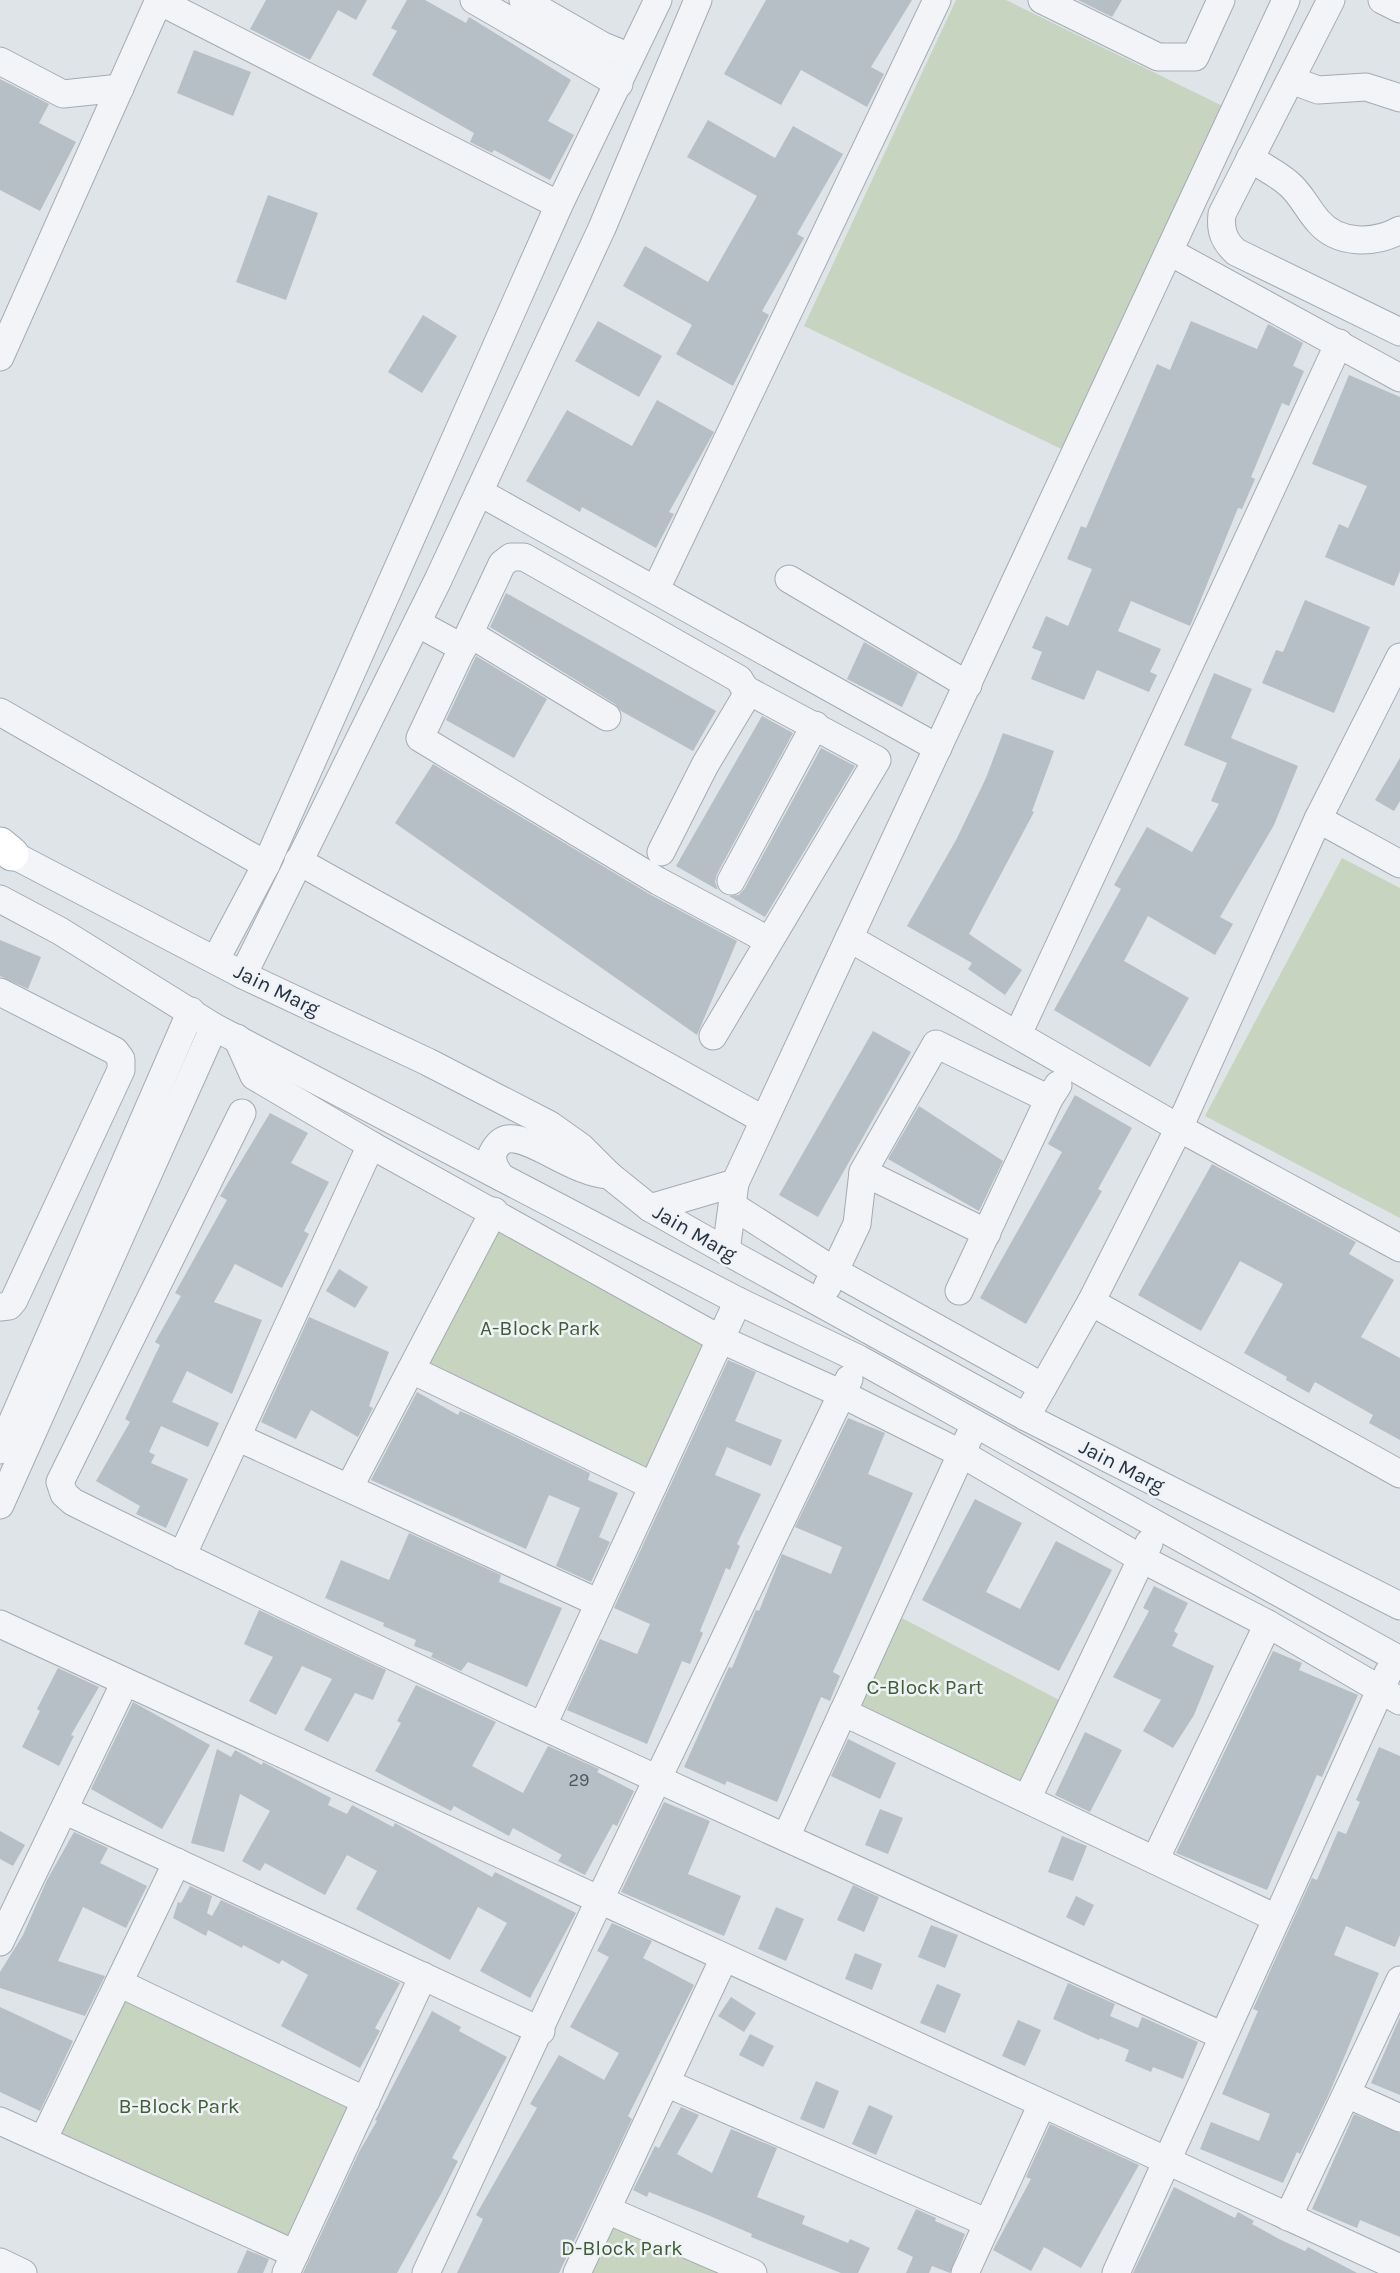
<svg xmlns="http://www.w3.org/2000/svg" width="1400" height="2273" font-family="Karla,sans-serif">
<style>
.green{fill:#c7d4c0}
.building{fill:#b6bec6}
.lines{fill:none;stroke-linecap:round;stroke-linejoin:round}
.minor-casing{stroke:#a4abb3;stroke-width:29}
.major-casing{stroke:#9ea9b6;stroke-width:35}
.minor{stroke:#f2f4f7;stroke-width:27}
.major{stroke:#fff;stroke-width:33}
.labels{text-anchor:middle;stroke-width:5;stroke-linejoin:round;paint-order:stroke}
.number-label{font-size:18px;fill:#4b5662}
.street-label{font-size:21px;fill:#273341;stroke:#eff3f7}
.park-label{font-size:21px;fill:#3f5e34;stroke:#eff3f7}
</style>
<rect width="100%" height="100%" fill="#dfe4e9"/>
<g class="green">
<path d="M 956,0 L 1006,0 L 1235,112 L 1074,455 L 804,326 Z"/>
<path d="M 1342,858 L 1400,888 L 1400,1218 L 1205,1116 Z"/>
<path d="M 502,1205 L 718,1325 L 650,1480 L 420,1368 Z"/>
<path d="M 898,1616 L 1063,1702 L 1024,1793 L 855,1707 Z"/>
<path d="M 123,1995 L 355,2103 L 291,2242 L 57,2134 Z"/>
<path d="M 609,2214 L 740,2273 L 582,2273 Z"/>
</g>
<g class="building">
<path d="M 266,0 L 367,0 L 356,20 L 338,10 L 310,60 L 250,29 Z"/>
<path d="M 407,0 L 425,0 L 466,23 L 469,17 L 571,80 L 548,121 L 574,135 L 550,180 L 494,150 L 492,153 L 470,142 L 474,133 L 372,75 L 397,31 L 391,28 Z"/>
<path d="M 766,0 L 912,0 L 871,67 L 884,74 L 867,107 L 801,70 L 781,105 L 724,74 Z"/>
<path d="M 1078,0 L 1122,0 L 1112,17 Z"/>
<path d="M 194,50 L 251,72 L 233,116 L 177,93 Z"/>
<path d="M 0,79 L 49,104 L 39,123 L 76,142 L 40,211 L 0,190 Z"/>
<path d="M 708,120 L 775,158 L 793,126 L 843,154 L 797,234 L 804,238 L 762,311 L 769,315 L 733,386 L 676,354 L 692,325 L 623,286 L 645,246 L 708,282 L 757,196 L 687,157 Z"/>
<path d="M 268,195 L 318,213 L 286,300 L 236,282 Z"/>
<path d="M 423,315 L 457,336 L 422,393 L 388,372 Z"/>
<path d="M 598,321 L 662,356 L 639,397 L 575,361 Z"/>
<path d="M 1191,321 L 1257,349 L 1268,324 L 1303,343 L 1293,366 L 1304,371 L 1289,406 L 1282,403 L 1251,477 L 1255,479 L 1242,509 L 1238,508 L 1190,626 L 1131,601 L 1118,631 L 1161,649 L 1150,672 L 1157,675 L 1149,692 L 1097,670 L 1084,700 L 1031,679 L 1042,652 L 1032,648 L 1046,616 L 1068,626 L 1092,569 L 1067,559 L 1081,526 L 1086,528 L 1157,364 L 1170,370 Z"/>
<path d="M 1349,375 L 1400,397 L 1400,571 L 1394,586 L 1325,557 L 1339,524 L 1348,528 L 1367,486 L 1312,464 Z"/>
<path d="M 657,400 L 714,432 L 669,512 L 674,514 L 656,548 L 582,507 L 580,512 L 526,481 L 567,410 L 632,446 Z"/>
<path d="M 506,593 L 716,711 L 693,751 L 621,711 L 615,704 L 490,627 Z"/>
<path d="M 1305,600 L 1370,627 L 1334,713 L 1262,683 L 1276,650 L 1283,652 Z"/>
<path d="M 864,642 L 918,673 L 902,707 L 847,679 Z"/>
<path d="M 476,656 L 547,699 L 514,758 L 446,720 Z"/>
<path d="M 1214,673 L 1252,689 L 1231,738 L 1298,766 L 1274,825 L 1220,917 L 1233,924 L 1215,955 L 1148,916 L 1124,961 L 1189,998 L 1150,1067 L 1054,1010 L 1121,889 L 1114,885 L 1147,827 L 1192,852 L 1219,804 L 1211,801 L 1227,763 L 1184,745 Z"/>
<path d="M 762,716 L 793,733 L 717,874 L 715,882 L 718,890 L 676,866 Z"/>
<path d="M 1003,733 L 1054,751 L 1032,811 L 1034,812 L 969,934 L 1022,970 L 1005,995 L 968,969 L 972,963 L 907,926 L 956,840 L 986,778 Z"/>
<path d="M 821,748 L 855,766 L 765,917 L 729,896 L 739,895 L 745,888 Z"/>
<path d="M 1400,758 L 1400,801 L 1394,811 L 1375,800 Z"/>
<path d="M 433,764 L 651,895 L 737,941 L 697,1035 L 395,823 Z"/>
<path d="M 0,940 L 41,957 L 28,989 L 0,976 Z"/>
<path d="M 873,1031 L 911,1052 L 818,1217 L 779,1195 Z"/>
<path d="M 1075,1095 L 1132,1128 L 1098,1189 L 1102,1191 L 1026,1324 L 980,1298 L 1062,1152 L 1048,1144 Z"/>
<path d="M 919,1106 L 1003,1161 L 979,1211 L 888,1159 Z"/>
<path d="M 270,1113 L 308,1133 L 291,1163 L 329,1182 L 304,1231 L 309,1234 L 282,1288 L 235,1264 L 214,1302 L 262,1320 L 232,1394 L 187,1371 L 172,1402 L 219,1423 L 208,1447 L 161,1426 L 149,1452 L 155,1455 L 151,1463 L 188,1479 L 166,1528 L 136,1514 L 140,1506 L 96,1481 L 130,1422 L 125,1419 L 160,1345 L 155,1342 L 181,1296 L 175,1293 L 227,1200 L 220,1196 Z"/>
<path d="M 1212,1164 L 1356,1242 L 1349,1254 L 1394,1280 L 1361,1337 L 1400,1358 L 1400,1440 L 1369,1423 L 1373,1415 L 1315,1382 L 1309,1393 L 1286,1380 L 1287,1377 L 1244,1353 L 1283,1284 L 1240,1261 L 1201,1331 L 1138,1295 Z"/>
<path d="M 339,1269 L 368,1287 L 355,1308 L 326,1291 Z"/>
<path d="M 309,1317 L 389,1352 L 369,1406 L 373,1408 L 358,1437 L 311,1410 L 296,1439 L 261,1422 Z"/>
<path d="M 728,1360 L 756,1372 L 735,1421 L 782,1440 L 771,1466 L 727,1447 L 715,1475 L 761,1494 L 737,1544 L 740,1546 L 730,1570 L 726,1568 L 700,1631 L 703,1633 L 690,1664 L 682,1661 L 647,1744 L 567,1710 L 600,1639 L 637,1654 L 650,1624 L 614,1608 Z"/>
<path d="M 417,1392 L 458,1415 L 460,1411 L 476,1418 L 590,1473 L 588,1480 L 618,1493 L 599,1537 L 610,1542 L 591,1582 L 556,1566 L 580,1508 L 549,1495 L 526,1549 L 371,1480 Z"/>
<path d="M 848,1418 L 885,1433 L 868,1474 L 913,1493 L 833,1672 L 840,1676 L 830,1701 L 821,1697 L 777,1802 L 727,1781 L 725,1785 L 684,1767 L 729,1667 L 732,1668 L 756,1610 L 759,1611 L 782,1554 L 831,1574 L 842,1547 L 795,1527 Z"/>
<path d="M 975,1499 L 1022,1523 L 986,1592 L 1020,1609 L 1056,1541 L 1112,1570 L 1059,1671 L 922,1600 Z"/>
<path d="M 409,1533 L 501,1575 L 499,1582 L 562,1608 L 527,1687 L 468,1662 L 461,1671 L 431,1657 L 433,1653 L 414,1646 L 416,1640 L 383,1626 L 384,1623 L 325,1598 L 341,1560 L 389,1580 Z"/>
<path d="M 1154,1586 L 1188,1603 L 1174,1631 L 1178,1634 L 1172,1646 L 1214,1666 L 1194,1715 L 1173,1748 L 1143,1731 L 1161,1700 L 1113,1677 L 1149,1611 L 1143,1608 Z"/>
<path d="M 259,1610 L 386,1670 L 373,1700 L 355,1693 L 328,1742 L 304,1730 L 332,1679 L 302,1666 L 276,1715 L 249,1701 L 273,1657 L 244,1644 Z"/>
<path d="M 1273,1651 L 1302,1663 L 1299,1670 L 1358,1695 L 1322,1777 L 1317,1775 L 1267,1890 L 1176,1853 Z"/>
<path d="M 58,1668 L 99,1687 L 71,1735 L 74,1736 L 59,1766 L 22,1747 L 40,1711 L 37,1709 Z"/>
<path d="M 416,1685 L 496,1722 L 472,1766 L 523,1793 L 548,1746 L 599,1769 L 597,1772 L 634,1791 L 617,1826 L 613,1824 L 585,1875 L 558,1861 L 562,1855 L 513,1828 L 509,1836 L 454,1806 L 451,1811 L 375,1771 L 401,1723 L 397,1721 Z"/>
<path d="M 133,1702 L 210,1745 L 162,1829 L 91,1789 Z"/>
<path d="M 1085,1732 L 1122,1750 L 1090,1812 L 1055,1795 Z"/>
<path d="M 848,1739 L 896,1763 L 880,1799 L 831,1776 Z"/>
<path d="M 1379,1747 L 1400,1756 L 1400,1935 L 1395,1947 L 1346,1926 L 1334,1955 L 1379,1973 L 1329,2094 L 1300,2154 L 1297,2152 L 1283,2183 L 1200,2149 L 1211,2122 L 1259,2141 L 1270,2114 L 1222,2094 L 1258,2011 L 1253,2009 L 1312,1878 L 1317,1880 L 1338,1831 L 1346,1834 L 1360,1802 L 1356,1800 Z"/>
<path d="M 217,1749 L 231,1757 L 235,1750 L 262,1765 L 263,1762 L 331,1798 L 328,1805 L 347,1814 L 352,1805 L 393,1827 L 395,1823 L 492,1877 L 495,1872 L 576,1913 L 530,1998 L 480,1971 L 507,1923 L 478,1907 L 450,1960 L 356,1909 L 377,1871 L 347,1855 L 325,1895 L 265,1863 L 260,1871 L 242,1861 L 270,1811 L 240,1794 L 224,1852 L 191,1843 Z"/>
<path d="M 664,1802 L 710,1821 L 688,1874 L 741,1896 L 724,1936 L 621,1892 Z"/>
<path d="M 880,1809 L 903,1818 L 888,1854 L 865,1845 Z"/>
<path d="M 0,1831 L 25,1845 L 13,1866 L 0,1859 Z"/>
<path d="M 74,1832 L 108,1848 L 100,1863 L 147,1886 L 126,1928 L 83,1907 L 58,1961 L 105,1976 L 85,2016 L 0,1988 L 0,1972 L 23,1935 L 47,1880 Z"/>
<path d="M 1062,1836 L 1087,1846 L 1073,1881 L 1048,1872 Z"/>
<path d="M 853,1885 L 879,1897 L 864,1932 L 837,1920 Z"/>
<path d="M 190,1886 L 212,1896 L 207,1913 L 212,1916 L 221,1900 L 400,1983 L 375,2028 L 380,2031 L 360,2068 L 281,2026 L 308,1975 L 282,1960 L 279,1964 L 243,1945 L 242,1948 L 208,1930 L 206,1936 L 173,1918 L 178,1902 L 181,1903 Z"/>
<path d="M 1076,1896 L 1094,1905 L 1084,1926 L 1066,1917 Z"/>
<path d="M 776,1907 L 804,1919 L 786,1961 L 758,1949 Z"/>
<path d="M 612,1923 L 652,1941 L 643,1958 L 694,1985 L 628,2116 L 632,2119 L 559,2273 L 457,2273 L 483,2219 L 476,2215 L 537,2108 L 530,2104 L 559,2055 L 604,2080 L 619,2053 L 570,2027 L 609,1957 L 597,1951 Z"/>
<path d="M 931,1925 L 958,1935 L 945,1968 L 918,1957 Z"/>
<path d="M 855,1953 L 882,1964 L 872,1990 L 845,1979 Z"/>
<path d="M 1068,1983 L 1115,2004 L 1110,2016 L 1138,2028 L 1142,2017 L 1198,2042 L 1183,2079 L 1153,2067 L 1151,2072 L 1125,2061 L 1129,2050 L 1100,2038 L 1099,2040 L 1053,2019 Z"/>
<path d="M 937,1984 L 961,1994 L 945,2033 L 920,2023 Z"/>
<path d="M 731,1997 L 756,2013 L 744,2032 L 718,2016 Z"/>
<path d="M 0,2007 L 73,2041 L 40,2111 L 0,2092 Z"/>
<path d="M 432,2011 L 461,2027 L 459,2031 L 507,2057 L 452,2158 L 458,2161 L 441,2194 L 397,2273 L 303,2273 L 359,2152 L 377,2121 L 375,2120 Z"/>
<path d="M 1400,2017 L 1400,2095 L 1371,2083 Z"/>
<path d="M 1018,2020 L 1041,2030 L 1025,2066 L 1002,2056 Z"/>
<path d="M 750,2034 L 774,2046 L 763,2067 L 739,2055 Z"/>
<path d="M 816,2081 L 839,2091 L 824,2129 L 800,2119 Z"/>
<path d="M 869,2105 L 893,2116 L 876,2155 L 852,2144 Z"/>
<path d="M 681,2107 L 699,2115 L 677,2154 L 712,2173 L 731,2129 L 777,2148 L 757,2197 L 805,2216 L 802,2224 L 848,2243 L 850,2239 L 870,2248 L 858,2273 L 841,2273 L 751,2237 L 752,2234 L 710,2216 L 649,2192 L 647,2197 L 633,2190 L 655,2146 L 659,2148 Z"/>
<path d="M 1354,2114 L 1400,2133 L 1400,2237 L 1360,2220 L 1357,2228 L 1312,2209 Z"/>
<path d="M 1050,2124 L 1139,2165 L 1081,2268 L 1044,2247 L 1031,2271 L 993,2250 L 1031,2179 L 1026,2177 Z"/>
<path d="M 1174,2187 L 1235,2218 L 1238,2212 L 1254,2221 L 1252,2224 L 1281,2240 L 1305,2251 L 1308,2247 L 1357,2273 L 1133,2273 Z"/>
<path d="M 916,2209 L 936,2218 L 935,2221 L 965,2234 L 950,2273 L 932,2266 L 929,2273 L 906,2273 L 913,2257 L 897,2249 Z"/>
<path d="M 247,2250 L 269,2259 L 263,2273 L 237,2273 Z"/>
</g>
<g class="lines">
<defs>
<g id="minor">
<path d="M 474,0 L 619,84"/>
<path d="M 523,0 L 603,46 L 630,57"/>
<path d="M 1042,0 L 1158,57 L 1195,57 L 1221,0"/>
<path d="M 1331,0 L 1222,214 C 1220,231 1224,241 1236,252 L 1400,332"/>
<path d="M 1382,0 L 1400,9"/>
<path d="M 159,1 L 559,205"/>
<path d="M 0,61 L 63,94 L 120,88"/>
<path d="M 1291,80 L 1318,90 L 1366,87 L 1400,98"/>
<path d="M 1250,158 C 1263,167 1278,174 1289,184 C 1301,194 1308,210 1318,221 C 1338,245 1375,244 1400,230"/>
<path d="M 1170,252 L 1400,378"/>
<path d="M 0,357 L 159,0"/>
<path d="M 479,492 L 938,748"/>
<path d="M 789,579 L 968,685"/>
<path d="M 656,589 L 937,0"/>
<path d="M 417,623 L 463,648"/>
<path d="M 470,634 L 607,717"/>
<path d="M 0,712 L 266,865"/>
<path d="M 1318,819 L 1400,864"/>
<path d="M 0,848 L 243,975 L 428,1062 L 550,1125 L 581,1147 L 609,1175 L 650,1208 L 726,1251 L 1026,1417 L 1400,1606"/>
<path d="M 661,852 L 705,765 L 745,698 L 745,689 L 739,679 L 524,557 L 511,557 L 502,564 L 420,738 L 658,881 L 768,940"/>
<path d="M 298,861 L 764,1120"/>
<path d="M 731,881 L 815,725"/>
<path d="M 0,899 L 60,931 L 214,1027 L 738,1301 L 859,1359 L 1400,1660"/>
<path d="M 849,938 L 1179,1128 L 1400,1248"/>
<path d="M 216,959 L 266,865 L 559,205 L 658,0"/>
<path d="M 243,975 L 438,580 L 602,228 L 698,0"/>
<path d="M 0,992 L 115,1051 L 121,1059 L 121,1070 L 14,1300 L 9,1306 L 0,1307"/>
<path d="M 1018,1034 L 1339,343"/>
<path d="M 713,1036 L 877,760 L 745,689"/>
<path d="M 237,1038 L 254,1076 L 371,1145 L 720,1339 L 842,1394 L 962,1454 L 1142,1559 L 1268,1624 L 1400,1701"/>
<path d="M 242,1113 L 60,1482 L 64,1494 L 73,1502 C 452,1690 839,1861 1223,2036"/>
<path d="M 863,1172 L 936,1044 L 1049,1099"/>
<path d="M 501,1177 L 494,1166 L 492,1154 C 495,1148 500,1140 508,1139 C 532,1136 575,1174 609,1175"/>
<path d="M 733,1206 L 836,1272 L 1043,1387"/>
<path d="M 650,1208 L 735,1183"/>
<path d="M 726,1251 L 735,1183 L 1286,0"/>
<path d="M 827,1287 L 857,1224 L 863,1172 L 987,1233"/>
<path d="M 959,1291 L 1049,1099 L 1058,1085"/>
<path d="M 1091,1302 L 1400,1474"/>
<path d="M 412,1370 L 653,1486"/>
<path d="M 1026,1417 L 1091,1302 L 1179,1128 L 1318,819 L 1400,657"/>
<path d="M 237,1437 L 599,1603"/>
<path d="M 0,1450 L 191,1011"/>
<path d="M 349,1488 L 494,1211"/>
<path d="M 0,1505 L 214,1027"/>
<path d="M 182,1556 L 371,1145"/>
<path d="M 0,1624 L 1400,2268"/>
<path d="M 843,1712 L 1276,1918"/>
<path d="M 543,1725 L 738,1301"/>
<path d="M 1027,1799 L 1149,1543"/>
<path d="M 64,1810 L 541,2031"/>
<path d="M 786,1837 L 969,1437"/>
<path d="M 1155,1860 L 1268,1624"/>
<path d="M 0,1942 L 125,1682"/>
<path d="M 119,1983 L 366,2101"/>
<path d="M 666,2083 L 988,2223"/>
<path d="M 1347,2094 L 1400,2118"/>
<path d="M 0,2121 L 295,2254"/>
<path d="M 43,2140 L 177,1862"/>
<path d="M 607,2210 L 753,2273"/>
<path d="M 1288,2217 L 1400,1980"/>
<path d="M 0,2262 L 23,2273"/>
<path d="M 286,2273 L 423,1976"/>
<path d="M 426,2273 L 599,1901 L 849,1379"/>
<path d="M 577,2273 L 724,1958"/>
<path d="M 965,2273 L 1042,2104"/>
<path d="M 1116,2273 L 1388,1673"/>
</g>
<path id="major" d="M 0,844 L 12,854"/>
</defs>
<use href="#minor" class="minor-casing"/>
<use href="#major" class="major-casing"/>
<use href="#minor" class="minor"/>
<use href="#major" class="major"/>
</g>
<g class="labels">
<g class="number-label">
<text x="579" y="1786">29</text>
</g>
<g class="street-label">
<text transform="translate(277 990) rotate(26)" y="7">Jain Marg</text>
<text transform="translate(695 1233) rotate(30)" y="7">Jain Marg</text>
<text transform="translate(1122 1466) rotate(27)" y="7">Jain Marg</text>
</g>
<g class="park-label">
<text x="540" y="1335">A-Block Park</text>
<text x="925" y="1694">C-Block Part</text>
<text x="179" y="2113">B-Block Park</text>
<text x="622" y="2255">D-Block Park</text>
</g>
</g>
</svg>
